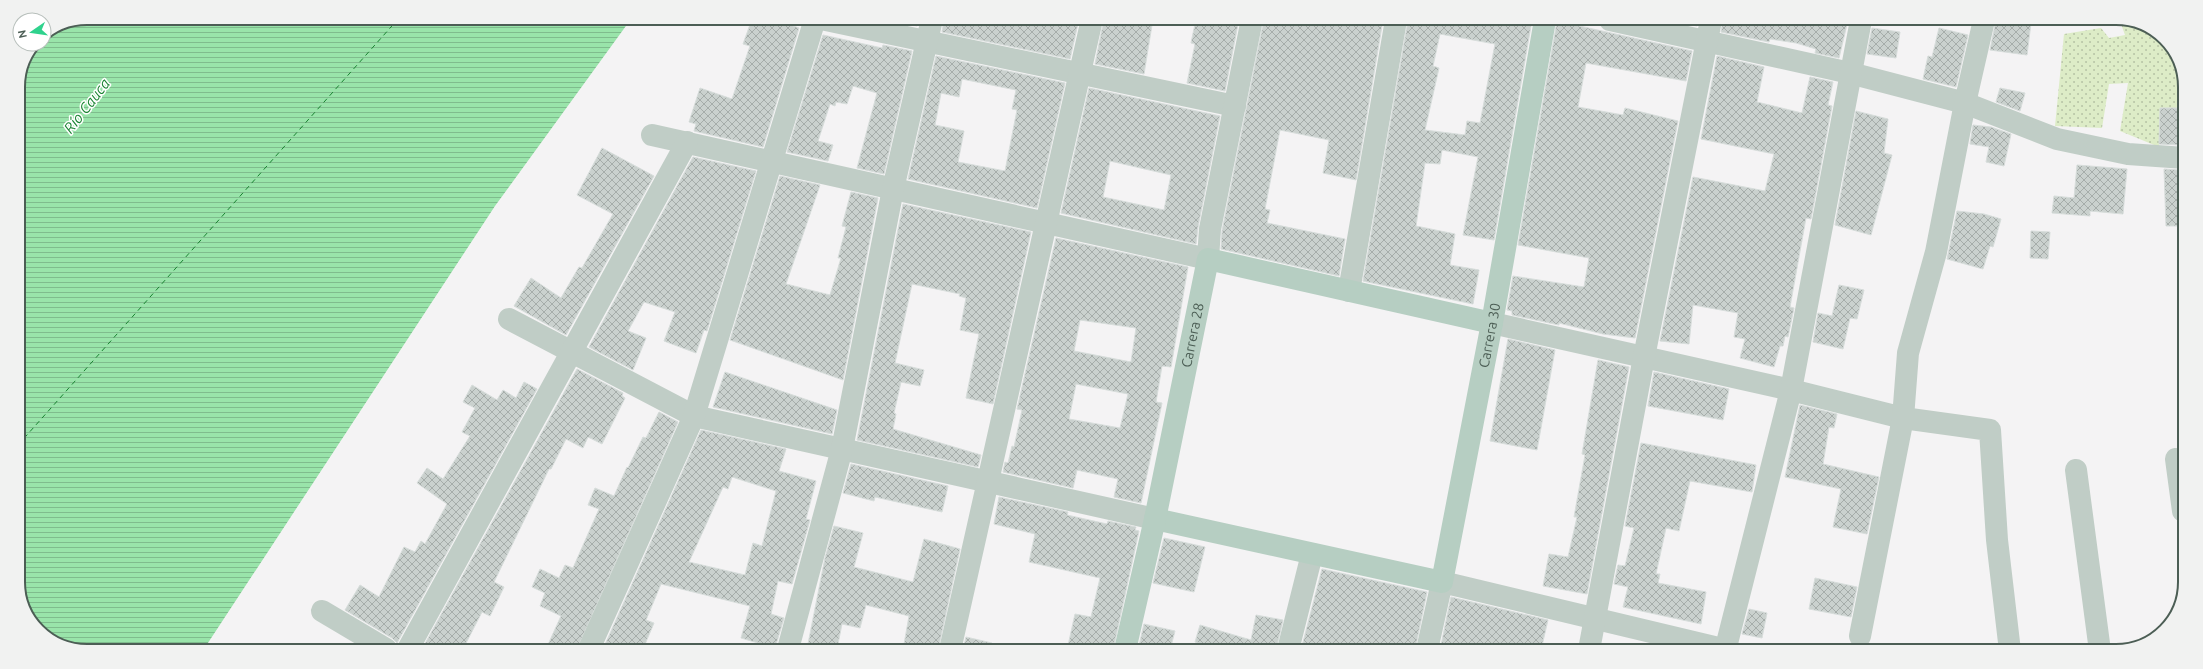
<svg xmlns="http://www.w3.org/2000/svg" width="2203" height="669" font-family="Ubuntu,sans-serif">
<style>
.green{fill:url(#green-dots)}
.water{fill:url(#water-rules)}
.lines{fill:none;stroke-linecap:round;stroke-linejoin:round}
.ferry{stroke:#1a8432;stroke-width:1;stroke-dasharray:5 4;stroke-linecap:butt}
.building{fill:url(#building-cross-hatch);stroke:#d7dddb;fill-rule:evenodd}
.minor{stroke:#c0cdc6;stroke-width:22}
.major{stroke:#b6cec2;stroke-width:22}
.labels{text-anchor:middle;stroke-width:3;stroke-linejoin:round;paint-order:stroke}
.street-label{font-size:14px;fill:#4c5e55;stroke:#fff}
.water-label{font-size:15px;font-style:italic;fill:#1a8432;stroke:#fff}
.rim{fill:none;stroke:#4c5e55;stroke-width:2}
</style>
<defs>
<pattern id="green-dots" width="8" height="8" patternUnits="userSpaceOnUse"><rect width="8" height="8" fill="#ddecc7"/><path d="M2 2h.1M6 6h.1" fill="none" stroke="#b5c2a4" stroke-width="1.8" stroke-linecap="round"/></pattern>
<pattern id="water-rules" width="6" height="5" patternUnits="userSpaceOnUse"><rect width="6" height="5" fill="#99e4aa"/><path d="M0 2.5h6" fill="none" stroke="#7fbc8d"/></pattern>
<pattern id="building-cross-hatch" width="8" height="8" patternUnits="userSpaceOnUse"><rect width="8" height="8" fill="#cad1ce"/><path d="M0 0l8 8M0 8l8-8" fill="none" stroke="#a6adaa"/></pattern>
</defs>
<rect width="100%" height="100%" fill="#f4f3f4"/>
<path class="green" d="M 2137,22 L 2169,44 L 2185,82 L 2185,96 L 2180,97 L 2177,108 L 2160,108 L 2159,147 L 2120,131 L 2128,83 L 2109,84 L 2102,128 L 2055,126 L 2064,34 L 2101,28 L 2109,38 L 2125,35 L 2121,24 Z"/>
<path class="water" d="M 87,18 L 631,19 L 495,206 L 204,649 L 69,649 L 35,627 L 18,587 L 18,87 L 23,60 L 34,44 L 44,44 L 44,34 L 61,23 Z"/>
<g class="lines">
<path class="ferry" d="M 18,445 L 399,18"/>
</g>
<g class="building">
<path d="M 752,19 L 774,19 L 799,28 L 763,147 L 694,131 L 696,124 L 689,122 L 700,88 L 732,99 L 750,46 L 743,44 Z"/>
<path d="M 888,19 L 919,19 L 917,26 Z"/>
<path d="M 944,19 L 1079,19 L 1070,59 L 942,32 Z"/>
<path d="M 1104,19 L 1153,19 L 1144,74 L 1095,64 Z"/>
<path d="M 1196,19 L 1239,19 L 1225,91 L 1187,83 L 1195,44 L 1191,43 Z"/>
<path d="M 1264,19 L 1383,20 L 1356,180 L 1323,173 L 1329,140 L 1280,130 L 1265,209 L 1270,210 L 1267,223 L 1345,239 L 1339,276 L 1221,249 L 1222,231 Z"/>
<path d="M 1408,20 L 1532,20 L 1494,240 L 1463,235 L 1478,157 L 1442,150 L 1440,164 L 1425,163 L 1416,226 L 1455,234 L 1450,265 L 1479,270 L 1473,304 L 1363,281 ZM 1440,34 L 1495,44 L 1480,123 L 1467,121 L 1465,135 L 1425,130 L 1439,68 L 1433,66 Z"/>
<path d="M 1667,20 L 1698,20 L 1697,26 Z"/>
<path d="M 1723,20 L 1848,20 L 1839,58 L 1815,53 L 1816,49 L 1796,43 L 1770,39 L 1769,42 L 1721,32 Z"/>
<path d="M 1996,20 L 2031,23 L 2027,55 L 1990,50 Z"/>
<path d="M 1557,21 L 1692,51 L 1686,81 L 1586,63 L 1578,107 L 1623,115 L 1625,108 L 1678,121 L 1635,338 L 1603,334 L 1559,323 L 1559,325 L 1512,315 L 1512,311 L 1507,310 L 1513,276 L 1584,287 L 1589,258 L 1518,245 Z"/>
<path d="M 1872,28 L 1900,32 L 1896,58 L 1867,54 Z"/>
<path d="M 1939,28 L 1968,35 L 1956,87 L 1923,79 L 1928,56 L 1932,57 Z"/>
<path d="M 823,35 L 882,48 L 883,45 L 912,51 L 884,174 L 857,168 L 877,93 L 853,86 L 847,104 L 836,102 L 835,106 L 830,104 L 818,141 L 833,145 L 828,161 L 787,152 Z"/>
<path d="M 936,56 L 1065,83 L 1037,208 L 908,179 ZM 962,79 L 1016,90 L 1012,109 L 1017,110 L 1005,171 L 958,162 L 964,131 L 935,125 L 941,93 L 959,97 Z"/>
<path d="M 1717,56 L 1764,67 L 1757,102 L 1802,113 L 1810,77 L 1833,82 L 1828,105 L 1832,106 L 1811,219 L 1806,218 L 1790,307 L 1794,308 L 1788,337 L 1785,336 L 1783,346 L 1780,346 L 1774,367 L 1740,358 L 1745,339 L 1734,337 L 1738,313 L 1693,305 L 1689,344 L 1660,341 L 1693,177 L 1765,191 L 1774,154 L 1701,139 Z"/>
<path d="M 1089,88 L 1220,116 L 1198,227 L 1196,244 L 1061,213 ZM 1110,161 L 1171,175 L 1164,210 L 1103,197 Z"/>
<path d="M 2000,88 L 2025,93 L 2020,111 L 1996,102 Z"/>
<path d="M 2160,108 L 2183,108 L 2181,145 L 2159,144 Z"/>
<path d="M 1856,111 L 1888,119 L 1884,153 L 1892,155 L 1871,235 L 1835,225 Z"/>
<path d="M 1973,125 L 1991,127 L 2011,134 L 2004,166 L 1986,162 L 1989,147 L 1970,144 Z"/>
<path d="M 602,148 L 654,176 L 566,335 L 514,306 L 531,278 L 561,298 L 579,267 L 582,268 L 613,214 L 577,195 Z"/>
<path d="M 693,157 L 756,171 L 707,331 L 704,330 L 696,353 L 664,341 L 675,312 L 644,302 L 628,331 L 646,338 L 633,370 L 589,347 Z"/>
<path d="M 2077,165 L 2127,169 L 2123,214 L 2090,211 L 2090,216 L 2052,213 L 2054,196 L 2074,198 Z"/>
<path d="M 2164,169 L 2180,170 L 2180,172 L 2183,172 L 2183,226 L 2166,226 Z"/>
<path d="M 780,176 L 820,185 L 786,284 L 830,295 L 841,258 L 838,258 L 846,227 L 842,226 L 851,192 L 878,198 L 843,380 L 730,340 Z"/>
<path d="M 903,204 L 1031,232 L 993,404 L 966,398 L 979,334 L 960,330 L 966,298 L 959,296 L 960,294 L 912,284 L 895,363 L 924,370 L 920,386 L 901,382 L 894,413 L 896,414 L 893,429 L 981,455 L 978,467 L 857,440 Z"/>
<path d="M 1957,211 L 1984,214 L 2001,219 L 1993,247 L 1990,246 L 1983,269 L 1947,259 Z"/>
<path d="M 2031,231 L 2050,232 L 2048,259 L 2030,258 Z"/>
<path d="M 1056,238 L 1188,267 L 1171,367 L 1162,366 L 1156,402 L 1162,403 L 1141,503 L 1114,497 L 1118,479 L 1077,470 L 1073,488 L 1003,472 L 1005,462 L 1008,463 L 1012,446 L 1014,447 L 1022,410 L 1017,409 ZM 1080,320 L 1136,328 L 1131,362 L 1074,351 ZM 1076,384 L 1128,394 L 1120,428 L 1069,419 Z"/>
<path d="M 1839,285 L 1864,290 L 1857,319 L 1850,318 L 1843,349 L 1813,342 L 1818,313 L 1832,316 Z"/>
<path d="M 1508,339 L 1555,350 L 1537,450 L 1490,441 Z"/>
<path d="M 1598,360 L 1629,367 L 1587,594 L 1543,586 L 1549,554 L 1568,557 L 1577,517 L 1574,517 L 1585,455 L 1582,454 Z"/>
<path d="M 577,369 L 623,393 L 622,396 L 625,398 L 602,444 L 588,437 L 583,448 L 566,439 L 551,469 L 549,469 L 494,582 L 504,587 L 490,616 L 482,612 L 463,649 L 422,649 Z"/>
<path d="M 725,372 L 837,410 L 832,434 L 713,407 Z"/>
<path d="M 1654,372 L 1729,389 L 1723,420 L 1648,406 Z"/>
<path d="M 524,382 L 537,389 L 397,643 L 392,638 L 345,610 L 360,585 L 379,597 L 404,547 L 415,552 L 421,541 L 425,544 L 447,504 L 417,483 L 427,468 L 443,479 L 470,436 L 462,432 L 475,408 L 463,402 L 472,385 L 497,400 L 503,390 L 516,398 Z"/>
<path d="M 1800,405 L 1837,414 L 1834,428 L 1829,427 L 1823,464 L 1879,477 L 1867,534 L 1833,527 L 1841,489 L 1785,477 Z"/>
<path d="M 659,412 L 678,422 L 577,649 L 546,649 L 561,616 L 540,606 L 545,593 L 532,587 L 540,569 L 559,578 L 565,565 L 573,568 L 599,509 L 588,505 L 595,488 L 614,496 L 627,467 L 628,468 L 643,437 L 646,438 Z"/>
<path d="M 701,430 L 786,449 L 779,471 L 816,481 L 806,519 L 810,520 L 792,584 L 778,581 L 771,614 L 784,618 L 775,648 L 741,638 L 750,606 L 661,584 L 646,620 L 654,623 L 643,649 L 603,649 ZM 732,477 L 776,491 L 762,546 L 753,543 L 745,575 L 689,562 L 723,487 L 728,489 Z"/>
<path d="M 1641,443 L 1756,465 L 1752,492 L 1690,481 L 1679,531 L 1666,528 L 1656,574 L 1660,574 L 1658,583 L 1706,592 L 1701,624 L 1623,607 L 1628,587 L 1614,584 L 1618,565 L 1625,566 L 1634,528 L 1625,526 Z"/>
<path d="M 851,464 L 948,486 L 942,512 L 875,497 L 874,501 L 843,493 Z"/>
<path d="M 999,497 L 1068,512 L 1067,515 L 1107,524 L 1108,521 L 1136,527 L 1135,530 L 1139,531 L 1113,650 L 1067,650 L 1075,614 L 1091,617 L 1100,578 L 1029,562 L 1035,534 L 994,524 Z"/>
<path d="M 834,526 L 863,533 L 854,567 L 913,582 L 924,539 L 960,549 L 938,650 L 903,650 L 909,616 L 866,605 L 860,628 L 842,624 L 837,649 L 807,649 L 825,558 Z"/>
<path d="M 1164,538 L 1205,547 L 1194,592 L 1153,583 Z"/>
<path d="M 1322,569 L 1427,592 L 1415,650 L 1301,650 Z"/>
<path d="M 1815,578 L 1857,587 L 1851,617 L 1809,609 Z"/>
<path d="M 1451,597 L 1548,620 L 1541,650 L 1440,650 Z"/>
<path d="M 1749,609 L 1767,613 L 1762,638 L 1742,634 Z"/>
<path d="M 1256,615 L 1283,620 L 1276,650 L 1221,650 L 1195,642 L 1200,625 L 1251,640 Z"/>
<path d="M 1144,624 L 1175,631 L 1170,650 L 1138,650 Z"/>
<path d="M 966,637 L 992,643 L 991,650 L 963,650 Z"/>
</g>
<g class="lines">
<g class="minor">
<path d="M 821,19 L 1235,106"/>
<path d="M 1610,20 L 1850,73 L 1965,103 L 2057,139 L 2128,154 L 2185,158"/>
<path d="M 652,135 L 1208,259 L 1210,229 L 1252,19"/>
<path d="M 1349,291 L 1396,20"/>
<path d="M 509,319 L 694,416 L 1155,519"/>
<path d="M 1492,323 L 1791,390 L 1903,418 L 1990,430 L 1997,540 L 2010,651"/>
<path d="M 2176,459 L 2183,511"/>
<path d="M 2076,470 L 2100,651"/>
<path d="M 322,611 L 386,649"/>
<path d="M 1860,636 L 1903,418 L 1908,353 L 1936,252 L 1965,103 L 1984,20"/>
<path d="M 408,649 L 687,142"/>
<path d="M 589,649 L 694,416 L 815,19"/>
<path d="M 788,649 L 842,449 L 893,189 L 932,19"/>
<path d="M 950,650 L 1092,19"/>
<path d="M 1288,650 L 1312,554"/>
<path d="M 1427,650 L 1442,582 L 1731,651"/>
<path d="M 1589,650 L 1644,357 L 1711,20"/>
<path d="M 1725,651 L 1791,390 L 1861,20"/>
</g>
<g class="major">
<path id="s1" d="M 1155,519 L 1442,582 L 1492,323 L 1545,20"/>
<path id="s2" d="M 1125,650 L 1155,519 L 1208,259 L 1492,323"/>
</g>
</g>
<g class="labels">
<g class="street-label">
<text dy="5" stroke="none"><textPath href="#s2" startOffset="322">Carrera 28</textPath></text>
<text dy="5" stroke="none"><textPath href="#s1" startOffset="545">Carrera 30</textPath></text>
</g>
<g class="water-label">
<text transform="translate(87 106) rotate(-52)" y="5">Río Cauca</text>
</g>
</g>
<path d="M0 0H2203V669H0ZM87 25H2116A62 62 0 0 1 2178 87V582A62 62 0 0 1 2116 644H87A62 62 0 0 1 25 582V87A62 62 0 0 1 87 25Z" fill="#f1f2f1" fill-rule="evenodd"/>
<path class="rim" d="M87 25H2116A62 62 0 0 1 2178 87V582A62 62 0 0 1 2116 644H87A62 62 0 0 1 25 582V87A62 62 0 0 1 87 25Z"/>
<g transform="translate(32 32) rotate(257)"><circle r="19" fill="#ffffff" stroke="#b7bfbb"/>
<path d="M0-3L7 15L0 10L-7 15Z" fill="#2fd28d"/>
<text y="-6" font-size="11" font-weight="bold" text-anchor="middle" fill="#4c5e55">N</text>
</g>
</svg>
